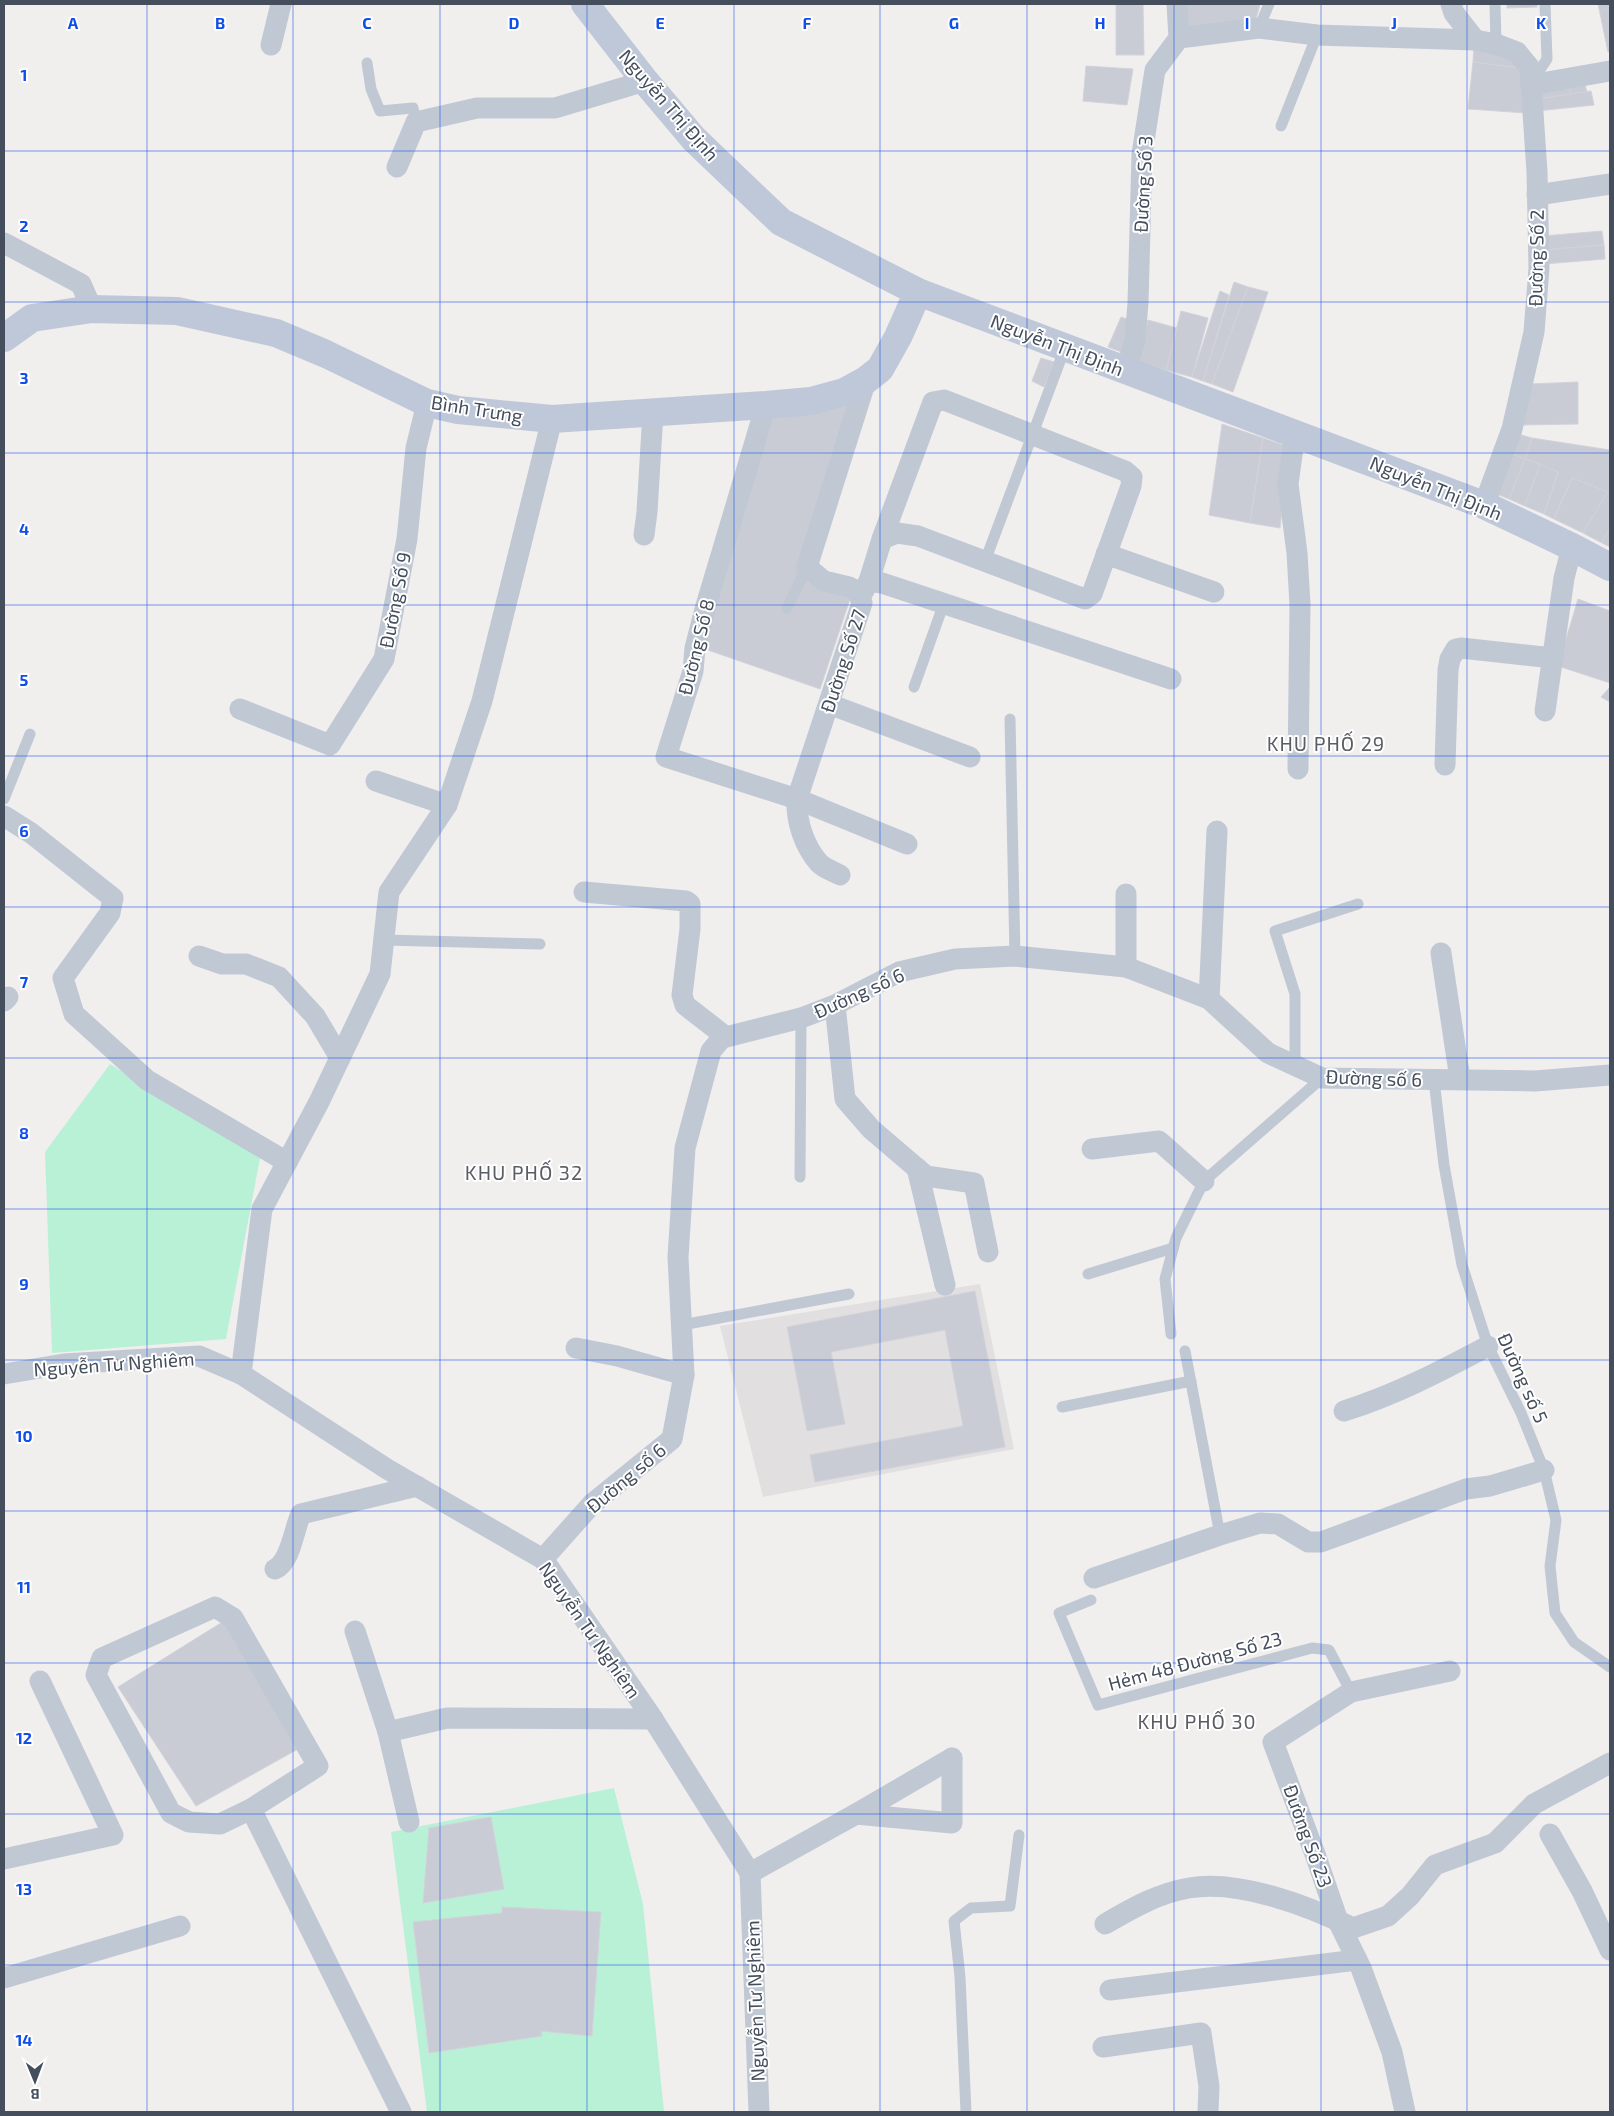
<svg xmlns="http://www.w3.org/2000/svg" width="1614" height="2116" font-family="'Exo 2',sans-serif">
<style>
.education{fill:#e2dfe0}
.green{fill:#b9f1d7}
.building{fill:#c9ccd4;stroke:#d2d3da}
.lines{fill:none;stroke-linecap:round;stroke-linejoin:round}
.lane{stroke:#c0c8d4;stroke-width:11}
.street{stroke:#c0c8d4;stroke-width:21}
.secondary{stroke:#bfc8d8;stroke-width:28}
.grid{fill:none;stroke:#104ee9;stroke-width:1;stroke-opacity:0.55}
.labels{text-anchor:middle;stroke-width:4;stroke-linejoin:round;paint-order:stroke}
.street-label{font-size:19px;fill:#454e5c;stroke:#fff}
.neighbourhood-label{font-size:20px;letter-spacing:1px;fill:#5a5d63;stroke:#fff}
.grid-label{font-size:16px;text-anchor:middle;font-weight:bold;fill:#104ee9;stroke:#fff;stroke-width:4;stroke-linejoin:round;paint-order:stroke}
</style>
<rect width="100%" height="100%" fill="#f1eeee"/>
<path class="education" d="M 980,1284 L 1014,1449 L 763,1497 L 720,1326 Z"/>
<g class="green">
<path d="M 110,1064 L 260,1158 L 226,1339 L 52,1353 L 45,1152 Z"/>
<path d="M 614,1788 L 643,1904 L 664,2112 L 427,2112 L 391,1832 Z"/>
</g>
<g class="building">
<path d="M 1116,4 L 1143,4 L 1144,55 L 1116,55 Z"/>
<path d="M 1183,4 L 1260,4 L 1256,19 L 1184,28 Z"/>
<path d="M 1507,4 L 1537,4 L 1537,7 L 1507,8 Z"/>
<path d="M 1598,4 L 1610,4 L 1610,51 L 1608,52 Z"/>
<path d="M 1474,45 L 1505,52 L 1520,68 L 1473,62 Z"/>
<path d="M 1473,62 L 1520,68 L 1526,113 L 1468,109 Z"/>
<path d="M 1086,66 L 1133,69 L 1127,105 L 1083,101 Z"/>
<path d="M 1584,82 L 1587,92 L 1571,94 L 1569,85 Z"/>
<path d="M 1569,85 L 1571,94 L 1537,99 L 1539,90 Z"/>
<path d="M 1591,91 L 1594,105 L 1537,111 L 1537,99 Z"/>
<path d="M 1602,231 L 1604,245 L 1543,250 L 1543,236 Z"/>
<path d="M 1604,245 L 1605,259 L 1544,264 L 1543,250 Z"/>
<path d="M 1234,282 L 1248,287 L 1212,384 L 1203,381 Z"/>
<path d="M 1248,287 L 1268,292 L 1233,392 L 1212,384 Z"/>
<path d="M 1220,291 L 1229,295 L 1203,381 L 1192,377 Z"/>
<path d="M 1181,311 L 1208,318 L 1192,377 L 1166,370 Z"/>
<path d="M 1121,317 L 1133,321 L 1127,354 L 1108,347 Z"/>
<path d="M 1148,320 L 1177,328 L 1166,370 L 1139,361 Z"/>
<path d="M 1041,358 L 1054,362 L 1044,387 L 1032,381 Z"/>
<path d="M 1578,382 L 1578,424 L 1522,425 L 1530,384 Z"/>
<path d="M 855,396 L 808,579 L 850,599 L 820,689 L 702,648 L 772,410 Z"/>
<path d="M 1222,424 L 1263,438 L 1250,523 L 1209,515 Z"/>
<path d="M 1518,434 L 1532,438 L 1525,459 L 1512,454 Z"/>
<path d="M 1263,438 L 1289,447 L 1280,528 L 1250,523 Z"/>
<path d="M 1532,438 L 1610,450 L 1610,488 L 1608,492 L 1572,478 L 1554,519 L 1544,514 L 1558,472 L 1525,459 Z"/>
<path d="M 1512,454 L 1525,459 L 1509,499 L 1497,494 Z"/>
<path d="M 1525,459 L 1540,464 L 1525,506 L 1509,499 Z"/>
<path d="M 1540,464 L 1558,472 L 1544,514 L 1525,506 Z"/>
<path d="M 1572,478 L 1608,492 L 1583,533 L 1554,519 Z"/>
<path d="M 1610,488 L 1610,527 L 1602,543 L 1583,533 Z"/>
<path d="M 1610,527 L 1610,547 L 1602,543 Z"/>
<path d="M 1578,599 L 1610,611 L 1610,683 L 1558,666 Z"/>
<path d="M 1610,687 L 1610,702 L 1601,697 Z"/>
<path d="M 975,1291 L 1005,1447 L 815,1482 L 810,1455 L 963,1426 L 945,1330 L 831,1352 L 845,1424 L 807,1431 L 787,1327 Z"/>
<path d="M 224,1621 L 298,1749 L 196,1806 L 118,1687 Z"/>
<path d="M 491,1817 L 504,1889 L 423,1903 L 429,1828 Z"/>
<path d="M 502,1907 L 601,1912 L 592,2036 L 541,2031 L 542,2036 L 429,2053 L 413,1922 L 502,1913 Z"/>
</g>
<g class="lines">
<g class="lane">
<path d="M 1495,4 L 1496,44"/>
<path d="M 1259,28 L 1269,4"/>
<path d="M 367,63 L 371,89 L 380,111 L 413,108 L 416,122"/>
<path d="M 1533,80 L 1547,59 L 1545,4"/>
<path d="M 1281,126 L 1317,35"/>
<path d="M 985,561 L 1065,348"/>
<path d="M 787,608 L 807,567"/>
<path d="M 914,687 L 944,603"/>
<path d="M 1010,719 L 1015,956"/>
<path d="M 4,799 L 30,734"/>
<path d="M 384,940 L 540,944"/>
<path d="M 1295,1066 L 1295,994 L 1275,931 L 1358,904"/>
<path d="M 1434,1080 L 1444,1165 L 1462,1265 L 1488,1346 L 1521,1413 L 1544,1470 L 1556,1520 L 1550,1566 L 1555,1613 L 1574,1642 L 1610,1667"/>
<path d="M 800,1177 L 801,1018"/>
<path d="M 1088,1274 L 1173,1248"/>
<path d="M 682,1325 L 849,1294"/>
<path d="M 1171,1334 L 1165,1279 L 1176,1238 L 1204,1181 L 1322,1078"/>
<path d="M 1185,1351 L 1220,1535"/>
<path d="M 1062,1407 L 1191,1381"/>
<path d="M 1091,1600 L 1059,1613 L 1098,1705 L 1312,1648 L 1329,1650 L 1351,1692"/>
<path d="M 966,2112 L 960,1977 L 954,1921 L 971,1908 L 1010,1906 L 1019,1835"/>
</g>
<g class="street">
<path d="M 1451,4 L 1454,13 L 1475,40"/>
<path d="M 1179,38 L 1259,28 L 1317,35 L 1475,40 L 1496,44 L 1517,52 L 1530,68 L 1537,172 L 1539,268 L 1534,332 L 1512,429 L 1484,505"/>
<path d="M 271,45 L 281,4"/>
<path d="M 1530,85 L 1610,71"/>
<path d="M 397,167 L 416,122 L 477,108 L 555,108 L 645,81"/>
<path d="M 1537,195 L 1610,184"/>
<path d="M 4,243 L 81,284 L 92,309"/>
<path d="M 1126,371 L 1135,339 L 1138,303 L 1142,154 L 1155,70 L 1179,38 L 1177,4"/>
<path d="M 766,405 L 705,609 L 695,648 L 693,671 L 666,757 L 797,799 L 907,844"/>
<path d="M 1295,433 L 1288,484 L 1297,553 L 1300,605 L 1298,769"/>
<path d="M 644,535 L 647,512 L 653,412"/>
<path d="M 1106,554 L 1214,592"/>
<path d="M 869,581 L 882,539 L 897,533 L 918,536 L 1085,599 L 1092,594 L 1131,486 L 1132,477 L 1125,471 L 957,405 L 944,400 L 933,402 L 882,539"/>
<path d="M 862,594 L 869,581 L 882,583 L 1171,679"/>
<path d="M 829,704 L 970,757"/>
<path d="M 240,709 L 330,745 L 384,659 L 407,539 L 416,448 L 427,403"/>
<path d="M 1545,711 L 1564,578 L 1572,547"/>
<path d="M 1445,765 L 1448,670 L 1450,659 L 1456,649 L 1461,648 L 1553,658"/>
<path d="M 376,781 L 447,805"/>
<path d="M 4,816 L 31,833 L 113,898 L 110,913 L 63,978 L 74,1014 L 147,1080 L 287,1162"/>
<path d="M 840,875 C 833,871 825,869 819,863 C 804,846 796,821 797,799 L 862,603 L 858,592 L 849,587 L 824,581 L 807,567 L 866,380"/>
<path d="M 584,892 L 686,901 L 690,904 L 690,929 L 682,995 L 685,1005 L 721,1033 L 722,1038"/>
<path d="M 1126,894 L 1126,967"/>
<path d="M 1441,953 L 1460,1079"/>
<path d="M 199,956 L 222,964 L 246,964 L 279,977 L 315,1016 L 340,1058"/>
<path d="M 1209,999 L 1217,831"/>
<path d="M 4,1001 L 8,997"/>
<path d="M 835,1005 L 845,1099 L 871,1129 L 926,1176 L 974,1183 L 988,1252"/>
<path d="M 1092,1149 L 1159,1141 L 1204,1181"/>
<path d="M 917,1168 L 945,1285"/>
<path d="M 576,1348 L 617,1356 L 684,1375"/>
<path d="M 4,1374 L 64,1364 L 199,1356 L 241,1374 L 387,1469 L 543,1559 L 653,1719 L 750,1873 L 759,2112"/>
<path d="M 241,1374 L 262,1209 L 319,1102 L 380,974 L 389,892 L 447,805 L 482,701 L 552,419"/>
<path d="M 1344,1411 C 1395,1395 1441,1371 1488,1346"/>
<path d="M 543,1559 L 592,1504 L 672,1439 L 684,1375 L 678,1257 L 685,1148 L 711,1051 L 722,1038 L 801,1018 L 835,1005 L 899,972 L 955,959 L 1015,956 L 1126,967 L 1209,999 L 1268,1053 L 1322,1078 L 1535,1081 L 1610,1075"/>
<path d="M 275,1569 C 291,1562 294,1528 301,1514 L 417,1486"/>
<path d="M 1094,1578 L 1220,1535 L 1260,1523 L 1278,1524 L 1308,1542 L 1321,1542 L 1466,1489 L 1490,1486 L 1544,1470"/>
<path d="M 215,1607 L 233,1618 L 318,1766 L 251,1809 L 220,1824 L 189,1822 L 171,1813 L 96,1675 L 102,1658 Z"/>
<path d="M 355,1631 L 388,1732 L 409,1822"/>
<path d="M 388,1732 L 447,1718 L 653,1719"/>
<path d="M 251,1809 L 401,2112"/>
<path d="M 856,1814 L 952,1823 L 952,1758"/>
<path d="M 1550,1834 L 1582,1891 L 1610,1950"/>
<path d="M 4,1859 L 113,1835 L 40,1681"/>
<path d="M 750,1873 L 856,1814 L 952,1758"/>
<path d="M 1105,1924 C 1131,1909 1158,1893 1189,1888 C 1238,1879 1309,1906 1353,1928 L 1388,1916 L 1410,1896 L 1435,1865 L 1495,1843 L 1534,1804 L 1610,1763"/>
<path d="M 4,1978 L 180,1926"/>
<path d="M 1110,1990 L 1357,1960"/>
<path d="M 1103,2047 L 1201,2033 L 1209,2086 L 1208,2112"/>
<path d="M 1405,2112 L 1392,2052 L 1361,1968 L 1338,1921 L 1315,1854 L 1273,1742 L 1351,1692 L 1450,1671"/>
</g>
<g class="secondary">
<path d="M 585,4 L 645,81 L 694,139 L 781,222 L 918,292 L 1484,505 L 1572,547 L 1610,567"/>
<path d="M 4,338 L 32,318 L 92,309 L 177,311 L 276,333 L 326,354 L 427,403 L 458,410 L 552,419 L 766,405 L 811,401 L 844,392 L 866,380 L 880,369 L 898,337 L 918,292"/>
</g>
</g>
<path class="grid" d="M 147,4 L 147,2112M 293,4 L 293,2112M 440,4 L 440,2112M 587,4 L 587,2112M 734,4 L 734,2112M 880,4 L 880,2112M 1027,4 L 1027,2112M 1174,4 L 1174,2112M 1321,4 L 1321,2112M 1467,4 L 1467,2112M 4,151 L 1610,151M 4,302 L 1610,302M 4,453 L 1610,453M 4,605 L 1610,605M 4,756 L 1610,756M 4,907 L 1610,907M 4,1058 L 1610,1058M 4,1209 L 1610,1209M 4,1360 L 1610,1360M 4,1511 L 1610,1511M 4,1663 L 1610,1663M 4,1814 L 1610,1814M 4,1965 L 1610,1965"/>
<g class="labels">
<g class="street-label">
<text transform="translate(669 105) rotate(49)" y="7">Nguyễn Thị Định</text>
<text transform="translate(1143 184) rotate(-87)" y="7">Đường Số 3</text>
<text transform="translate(1536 258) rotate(-89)" y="7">Đường Số 2</text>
<text transform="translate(1057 345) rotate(21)" y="7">Nguyễn Thị Định</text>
<text transform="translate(477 409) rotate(9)" y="7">Bình Trưng</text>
<text transform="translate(1436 488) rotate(22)" y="7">Nguyễn Thị Định</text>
<text transform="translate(395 600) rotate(-79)" y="7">Đường Số 9</text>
<text transform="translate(696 647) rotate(-76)" y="7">Đường Số 8</text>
<text transform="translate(843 661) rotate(-72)" y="7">Đường Số 27</text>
<text transform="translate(859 993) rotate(-24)" y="7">Đường số 6</text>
<text transform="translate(1374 1078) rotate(2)" y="7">Đường số 6</text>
<text transform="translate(114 1364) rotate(-4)" y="7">Nguyễn Tư Nghiêm</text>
<text transform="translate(1523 1378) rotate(66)" y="7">Đường số 5</text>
<text transform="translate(626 1478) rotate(-40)" y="7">Đường số 6</text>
<text transform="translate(590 1630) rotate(55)" y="7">Nguyễn Tư Nghiêm</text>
<text transform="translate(1195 1661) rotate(-15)" y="7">Hẻm 48 Đường Số 23</text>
<text transform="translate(1308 1836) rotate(70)" y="7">Đường Số 23</text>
<text transform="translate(755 2001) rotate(-92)" y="7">Nguyễn Tư Nghiêm</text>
</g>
<g class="neighbourhood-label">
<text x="1326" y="751">KHU PHỐ 29</text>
<text x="524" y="1180">KHU PHỐ 32</text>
<text x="1197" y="1729">KHU PHỐ 30</text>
</g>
</g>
<g class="grid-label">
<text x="73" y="29">A</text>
<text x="220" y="29">B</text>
<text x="367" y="29">C</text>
<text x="514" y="29">D</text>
<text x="660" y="29">E</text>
<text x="807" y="29">F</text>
<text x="954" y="29">G</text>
<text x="1100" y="29">H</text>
<text x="1247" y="29">I</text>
<text x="1394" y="29">J</text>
<text x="1541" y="29">K</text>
<text x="24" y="81">1</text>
<text x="24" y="232">2</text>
<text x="24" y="384">3</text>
<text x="24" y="535">4</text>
<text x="24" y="686">5</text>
<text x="24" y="837">6</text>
<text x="24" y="988">7</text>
<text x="24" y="1139">8</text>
<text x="24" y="1290">9</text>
<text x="24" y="1442">10</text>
<text x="24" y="1593">11</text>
<text x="24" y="1744">12</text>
<text x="24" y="1895">13</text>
<text x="24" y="2046">14</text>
</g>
<rect width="1614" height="2116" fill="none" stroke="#454e5c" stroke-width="10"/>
<g transform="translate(35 2081) rotate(179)" stroke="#ffffff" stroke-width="4" paint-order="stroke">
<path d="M0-4L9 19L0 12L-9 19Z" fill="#454e5c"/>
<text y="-8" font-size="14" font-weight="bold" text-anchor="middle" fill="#454e5c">B</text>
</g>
</svg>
